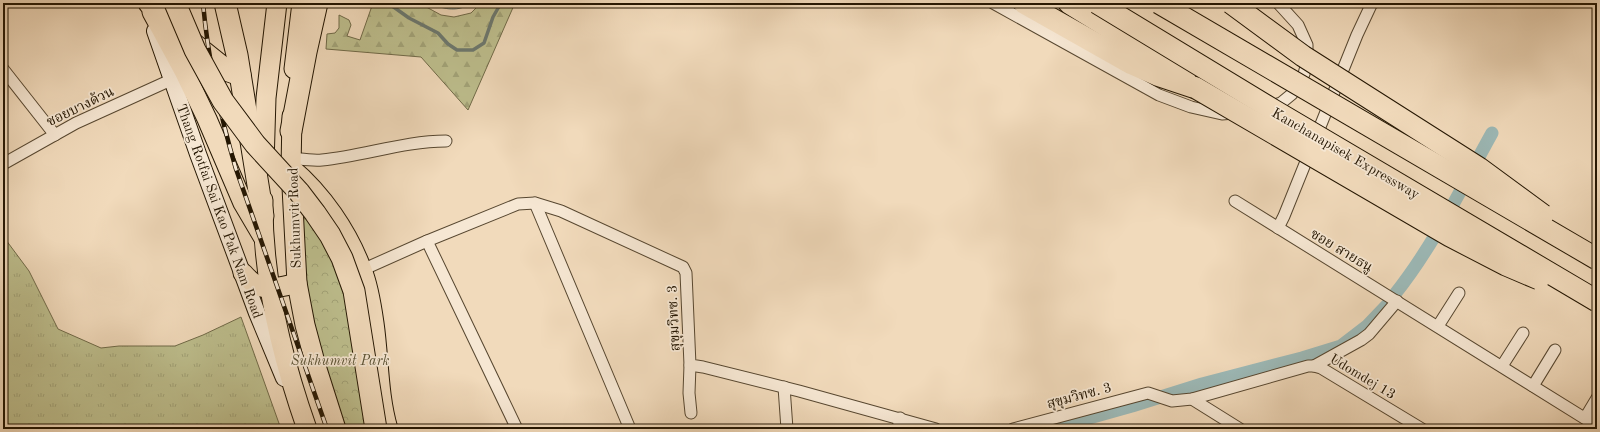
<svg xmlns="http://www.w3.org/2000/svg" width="1600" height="432" font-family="'Old Standard TT','Noto Serif Thai',serif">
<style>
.grass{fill:url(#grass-tufts);stroke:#706a48}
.forest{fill:url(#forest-firs);stroke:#706a48}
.park{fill:url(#park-crowns);stroke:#706a48}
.water{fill:url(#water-waves);stroke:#6c786f}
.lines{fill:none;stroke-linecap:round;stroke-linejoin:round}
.stream{stroke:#6c786f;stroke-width:3.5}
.canal{stroke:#9cb9b7;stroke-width:13}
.minor-casing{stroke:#574730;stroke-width:13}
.secondary-casing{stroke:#241602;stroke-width:18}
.trunk-casing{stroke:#241602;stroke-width:21}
.motorway-casing{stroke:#241602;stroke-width:23}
.minor{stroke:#f6e7d3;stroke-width:11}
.secondary{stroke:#f6e7d3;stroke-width:16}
.trunk{stroke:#f1dabb;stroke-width:19}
.motorway{stroke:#f1dabb;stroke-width:21}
.rail-casing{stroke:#241602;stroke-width:4.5}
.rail{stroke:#f6e7d3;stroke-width:3;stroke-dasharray:9;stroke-linecap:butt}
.motorway-bridge-casing{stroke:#241602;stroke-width:23;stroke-linecap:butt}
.motorway-bridge{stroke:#f1dabb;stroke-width:21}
.labels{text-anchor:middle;stroke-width:3.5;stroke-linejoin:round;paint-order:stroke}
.street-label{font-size:14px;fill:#241602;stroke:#f6e7d3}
.park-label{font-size:14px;font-style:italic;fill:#5a5133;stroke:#f6e7d3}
</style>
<defs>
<pattern id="grass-tufts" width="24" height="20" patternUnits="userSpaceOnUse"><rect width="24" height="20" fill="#bdbe8d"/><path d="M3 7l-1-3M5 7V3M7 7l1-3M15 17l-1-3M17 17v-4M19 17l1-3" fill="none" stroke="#a2a378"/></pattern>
<pattern id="forest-firs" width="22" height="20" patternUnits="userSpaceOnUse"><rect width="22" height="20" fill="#bdbe8d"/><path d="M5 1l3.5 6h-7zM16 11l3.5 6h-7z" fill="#a2a378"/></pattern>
<pattern id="park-crowns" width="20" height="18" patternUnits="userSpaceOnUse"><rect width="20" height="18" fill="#bdbe8d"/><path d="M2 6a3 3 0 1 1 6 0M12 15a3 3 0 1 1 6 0" fill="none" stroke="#a2a378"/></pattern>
<pattern id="water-waves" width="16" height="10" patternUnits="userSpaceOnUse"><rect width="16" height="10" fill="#9cb9b7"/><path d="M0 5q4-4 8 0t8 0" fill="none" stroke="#869e9c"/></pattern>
</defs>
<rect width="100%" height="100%" fill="#f1dabb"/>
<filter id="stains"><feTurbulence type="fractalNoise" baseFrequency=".005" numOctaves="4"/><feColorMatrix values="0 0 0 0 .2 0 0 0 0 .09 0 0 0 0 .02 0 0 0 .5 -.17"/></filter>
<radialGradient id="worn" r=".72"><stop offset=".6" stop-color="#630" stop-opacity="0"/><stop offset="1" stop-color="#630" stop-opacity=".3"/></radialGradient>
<path class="grass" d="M 3,236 L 29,271 L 58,329 L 101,348 L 119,346 L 175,346 L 203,335 L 241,317 L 281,429 L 3,429 Z"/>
<path class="forest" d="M 373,3 L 419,3 L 441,15 L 454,17 L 471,13 L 481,3 L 515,3 L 468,110 L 421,57 L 326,49 L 327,34 L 335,33 L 339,28 L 339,15 L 349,20 L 351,25 L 347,36 L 360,40 Z"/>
<path class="park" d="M 315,213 L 330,235 L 376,429 L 336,429 L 294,223 Z"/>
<path class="water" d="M 430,3 L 452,4 L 472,3 C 458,12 445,10 430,3 Z"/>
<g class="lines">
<path class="stream" d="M 388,3 L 409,18 L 438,33 L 448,44 L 457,50 L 473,50 L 484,43 L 493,17 L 501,3"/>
<g class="canal">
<path d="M 1395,294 C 1434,245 1462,187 1492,133"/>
<path d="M 1050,429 L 1132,406 L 1202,384 L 1302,358 L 1341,346 L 1367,326 L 1387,305"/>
</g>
<defs>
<g id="minor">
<path d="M 993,3 L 1159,95 L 1191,107 L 1222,114 L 1234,113"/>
<path d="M 3,69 L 55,135"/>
<path d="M 1267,107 L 1281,103 L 1292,94 L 1304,74 L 1307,62 L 1307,45 L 1298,25 L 1278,3"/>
<path d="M 291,158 C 301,159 312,161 322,160 C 364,156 404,141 446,141"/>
<path d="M 3,164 L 76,123 L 173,79"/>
<path d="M 1235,201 L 1597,426"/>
<path d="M 535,203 L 630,429"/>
<path d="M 1278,228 L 1284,216 L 1357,35 L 1372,3"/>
<path d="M 427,241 L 517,429"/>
<path d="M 362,270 L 427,241 L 518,204 L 535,203 L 561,211 L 683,267 L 686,273 L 690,365 L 703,367 L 799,391 L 936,429"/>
<path d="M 1438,326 L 1459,293"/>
<path d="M 690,365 L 689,393 L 691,413"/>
<path d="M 1314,366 L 1361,340 L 1369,334 L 1397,301"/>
<path d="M 1502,366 L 1523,333"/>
<path d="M 1533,386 L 1555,350"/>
<path d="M 784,387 L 787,429"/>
<path d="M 1192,399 L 1240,429"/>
<path d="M 1585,418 L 1597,398"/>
<path d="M 898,429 L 900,418"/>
<path d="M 1013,429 L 1148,393 L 1172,401 L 1192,399 L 1308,366 L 1314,366 L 1321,368 L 1422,429"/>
</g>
<path id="secondary" d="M 155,31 L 198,154 L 257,313 L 284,378"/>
<g id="trunk">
<path d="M 152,12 L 184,71 L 207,119 L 243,203 L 263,237"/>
<path d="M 294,69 L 302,3"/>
<path d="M 292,116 L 291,168 L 297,283 L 305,325 L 316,366 L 336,429"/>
<path d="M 264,165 L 266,98 L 277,3"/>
<path d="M 291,168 C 322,194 348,232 362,270 C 367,282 372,309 374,323 C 379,358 378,395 388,429"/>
<path d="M 263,200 C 262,278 281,355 307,429"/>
<path d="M 243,273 C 261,294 272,289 297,283"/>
</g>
<g id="motorway">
<path d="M 149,3 L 170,25 L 226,70 L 240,75"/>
<path d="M 225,3 L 237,55 L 263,216"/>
<path d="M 1024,3 L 1132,64 L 1157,75 L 1196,88"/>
<path d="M 1069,3 L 1158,58 L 1185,79"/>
<path d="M 291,131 L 306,52 L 317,3"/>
</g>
</defs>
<use href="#minor" class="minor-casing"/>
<use href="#secondary" class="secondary-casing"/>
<use href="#trunk" class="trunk-casing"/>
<use href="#motorway" class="motorway-casing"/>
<use href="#minor" class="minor"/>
<use href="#secondary" class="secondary"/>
<use href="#trunk" class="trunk"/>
<use href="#motorway" class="motorway"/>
<defs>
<path id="rail" d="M 203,3 C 208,59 220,115 236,169 L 327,429"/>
</defs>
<use href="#rail" class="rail-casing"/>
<use href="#rail" class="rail"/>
<defs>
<g id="motorway-bridge">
<path d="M 175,3 L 195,50 L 223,101 L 255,144 L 299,192 L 315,213 L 330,235 L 342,258 L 354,291 L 376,429"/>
<path d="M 1097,3 L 1275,111 L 1597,301"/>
<path d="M 1159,3 L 1597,259"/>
<path d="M 1231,3 L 1303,56 L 1479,168 L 1543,215"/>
<path d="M 1196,88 L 1450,236 L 1506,265 L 1539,279"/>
</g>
</defs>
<use href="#motorway-bridge" class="motorway-bridge-casing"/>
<use href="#motorway-bridge" class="motorway-bridge"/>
</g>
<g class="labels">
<g class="street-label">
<text transform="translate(80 106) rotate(-26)" y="5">ซอยบางด้วน</text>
<text transform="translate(1346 153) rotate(30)" y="5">Kanchanapisek Expressway</text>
<text transform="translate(220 211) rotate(70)" y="5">Thang Rotfai Sai Kao Pak Nam Road</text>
<text transform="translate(294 218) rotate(-92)" y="5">Sukhumvit Road</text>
<text transform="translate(1342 250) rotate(31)" y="5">ซอย สายธนู</text>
<text transform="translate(673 318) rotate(-93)" y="5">สุขุมวิทซ. 3</text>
<text transform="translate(1363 376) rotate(31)" y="5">Udomdej 13</text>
<text transform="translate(1079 395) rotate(-15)" y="5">สุขุมวิทซ. 3</text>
</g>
<g class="park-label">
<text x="340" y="365">Sukhumvit Park</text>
</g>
</g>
<rect width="1600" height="432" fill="none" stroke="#f1dabb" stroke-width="16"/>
<rect x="4" y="4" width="1592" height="424" fill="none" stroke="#241602" stroke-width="2"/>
<rect x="8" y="8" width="1584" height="416" fill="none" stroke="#241602"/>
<rect width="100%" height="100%" filter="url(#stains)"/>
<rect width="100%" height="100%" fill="url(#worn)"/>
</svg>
